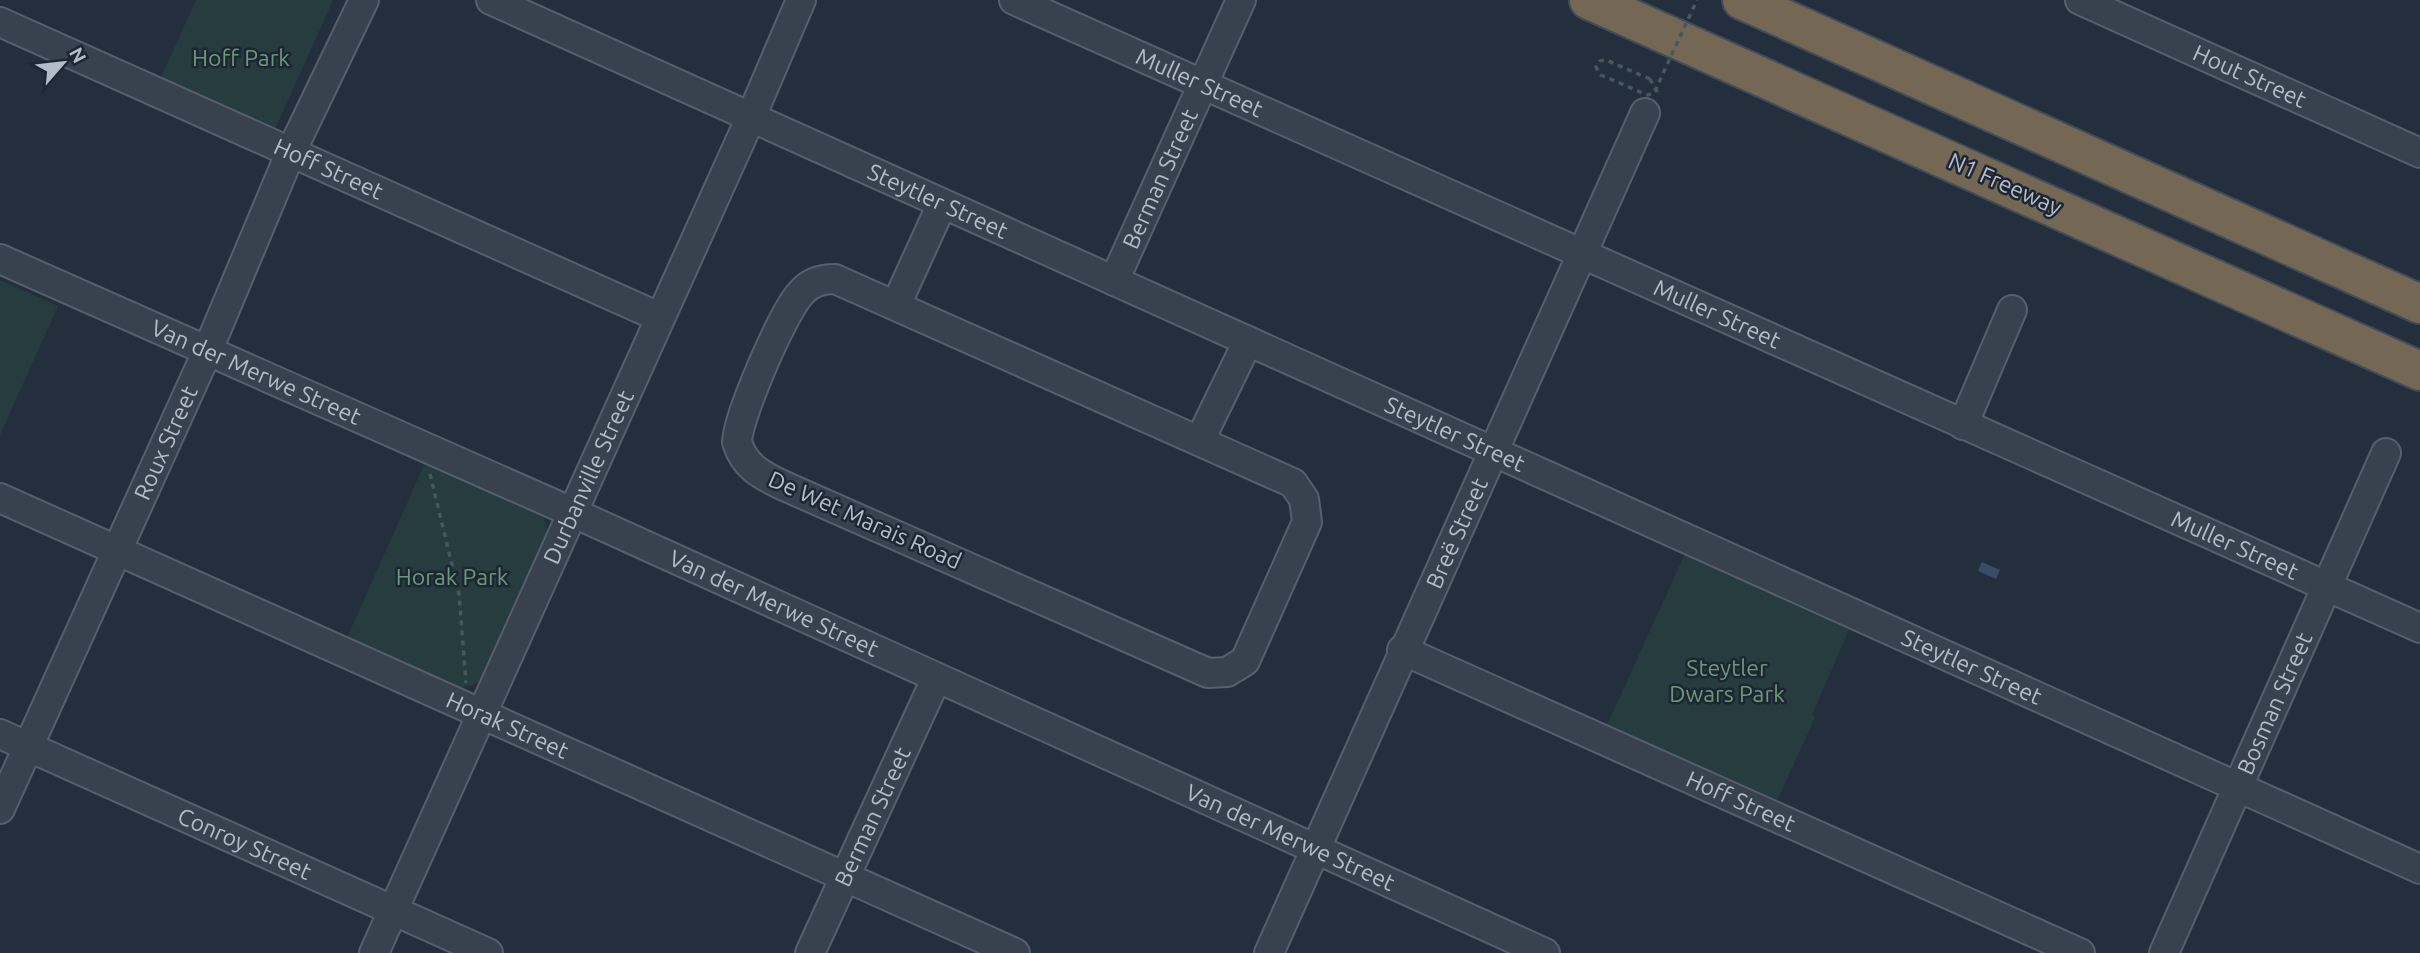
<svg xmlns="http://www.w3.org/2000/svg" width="2420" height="953" font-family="Ubuntu,sans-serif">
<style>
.green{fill:#263c3f}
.water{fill:#394c67}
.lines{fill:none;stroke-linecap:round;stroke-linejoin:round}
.minor-casing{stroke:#565f6c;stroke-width:32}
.highway-casing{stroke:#434c59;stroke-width:42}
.path{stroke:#44595c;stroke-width:3.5;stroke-dasharray:5 5;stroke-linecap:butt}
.minor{stroke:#38414e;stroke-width:28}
.highway{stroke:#746855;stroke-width:38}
.path-bridge{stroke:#44595c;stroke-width:3.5;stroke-dasharray:5 5;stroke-linecap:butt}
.labels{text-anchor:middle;stroke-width:5;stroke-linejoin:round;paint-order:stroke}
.park-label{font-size:23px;fill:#6b9a76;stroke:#1d2633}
.street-label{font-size:23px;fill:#b4bcc9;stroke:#1d2633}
</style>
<rect width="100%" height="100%" fill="#242f3e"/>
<g class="green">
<path d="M 196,0 L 333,0 L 272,136 L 158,84 Z"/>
<path d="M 0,280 L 58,306 L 0,435 Z"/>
<path d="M 426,461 L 536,511 C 547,521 549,528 546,542 L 486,677 L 471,686 L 455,688 L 346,640 Z"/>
<path d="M 1687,549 L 1852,623 L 1812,715 L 1815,717 L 1774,808 L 1604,732 Z"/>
</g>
<path class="water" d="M 1982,562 L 2000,570 L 1996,579 L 1978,571 Z"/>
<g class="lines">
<defs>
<g id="minor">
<path id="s1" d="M 491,0 L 2420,869"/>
<path id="s2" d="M 1014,0 L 2420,628"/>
<path id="s3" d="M 2080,0 L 2420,153"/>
<path id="s4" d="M 0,22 L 659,317"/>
<path id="s5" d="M 0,259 L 574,513 L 1545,953"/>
<path d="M 835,279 L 1293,483 L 1304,499 L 1307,522 L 1245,661 L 1227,672 L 1208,673 L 782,485 C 761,475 744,466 737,442 C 738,416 783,312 801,293 C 809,283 822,279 835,279 Z"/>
<path id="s6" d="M 1114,281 L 1241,0"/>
<path d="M 896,305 L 942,204"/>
<path d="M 1963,425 L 2012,310"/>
<path d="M 1200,440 L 1248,341"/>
<path id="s7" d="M 0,498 L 1015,953"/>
<path id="s8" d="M 1402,650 L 2080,953"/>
<path id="s9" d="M 0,734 L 488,953"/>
<path id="s10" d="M 0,809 L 207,352 L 290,154 L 364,0"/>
<path id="s11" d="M 374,953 L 751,117 L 801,0"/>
<path id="s12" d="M 810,953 L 936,679"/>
<path id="s13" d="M 1269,953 L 1645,113"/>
<path id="s14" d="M 2164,953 L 2386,453"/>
</g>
<g id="highway">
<path d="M 1589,0 L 2420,371"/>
<path d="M 1742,0 L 2420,304"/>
</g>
</defs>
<use href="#minor" class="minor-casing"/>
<use href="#highway" class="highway-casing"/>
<g class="path">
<path d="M 1650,79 L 1659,95"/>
<path d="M 430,474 L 459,594 L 466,683"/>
</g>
<use href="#minor" class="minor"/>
<use href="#highway" class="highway"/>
<path class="path-bridge" d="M 1650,79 L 1606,60 L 1600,61 L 1596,67 L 1601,75 L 1647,95 L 1654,93 L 1697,0"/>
</g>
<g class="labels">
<g class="park-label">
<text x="241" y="66">Hoff Park</text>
<text x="452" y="585">Horak Park</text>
<text x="1727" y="676">Steytler<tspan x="1727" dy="26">Dwars Park</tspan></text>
</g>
<g class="street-label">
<text dy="8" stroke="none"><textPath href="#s3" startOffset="186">Hout Street</textPath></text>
<text dy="8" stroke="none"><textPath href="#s2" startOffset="203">Muller Street</textPath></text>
<text dy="8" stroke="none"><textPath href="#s4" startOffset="360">Hoff Street</textPath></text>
<text dy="8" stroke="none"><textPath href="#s6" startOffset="112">Berman Street</textPath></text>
<text transform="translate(2005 184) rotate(24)" y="8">N1 Freeway</text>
<text dy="8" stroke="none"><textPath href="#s1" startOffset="490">Steytler Street</textPath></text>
<text dy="8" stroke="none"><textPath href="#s2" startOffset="770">Muller Street</textPath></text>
<text dy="8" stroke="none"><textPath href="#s5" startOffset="280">Van der Merwe Street</textPath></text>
<text dy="8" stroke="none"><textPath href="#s1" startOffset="1057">Steytler Street</textPath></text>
<text dy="8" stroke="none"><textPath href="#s10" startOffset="402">Roux Street</textPath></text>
<text dy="8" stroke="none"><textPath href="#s11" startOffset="522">Durbanville Street</textPath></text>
<text transform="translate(865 520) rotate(24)" y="8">De Wet Marais Road</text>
<text dy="8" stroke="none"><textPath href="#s13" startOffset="460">Breë Street</textPath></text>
<text dy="8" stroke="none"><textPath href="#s2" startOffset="1337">Muller Street</textPath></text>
<text dy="8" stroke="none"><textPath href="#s5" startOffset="847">Van der Merwe Street</textPath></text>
<text dy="8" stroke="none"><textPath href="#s1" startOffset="1624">Steytler Street</textPath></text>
<text dy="8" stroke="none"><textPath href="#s14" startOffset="273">Bosman Street</textPath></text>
<text dy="8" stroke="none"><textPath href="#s7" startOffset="556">Horak Street</textPath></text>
<text dy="8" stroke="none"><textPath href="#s8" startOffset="371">Hoff Street</textPath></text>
<text dy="8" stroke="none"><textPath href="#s12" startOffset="150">Berman Street</textPath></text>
<text dy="8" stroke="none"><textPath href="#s5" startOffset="1414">Van der Merwe Street</textPath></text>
<text dy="8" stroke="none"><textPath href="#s9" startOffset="268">Conroy Street</textPath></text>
</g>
</g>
<g transform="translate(63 63) rotate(62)" stroke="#1d2633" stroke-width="5" paint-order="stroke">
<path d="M0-5L12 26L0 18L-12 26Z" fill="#b4bcc9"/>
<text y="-10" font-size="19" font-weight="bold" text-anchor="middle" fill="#b4bcc9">N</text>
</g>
</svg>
